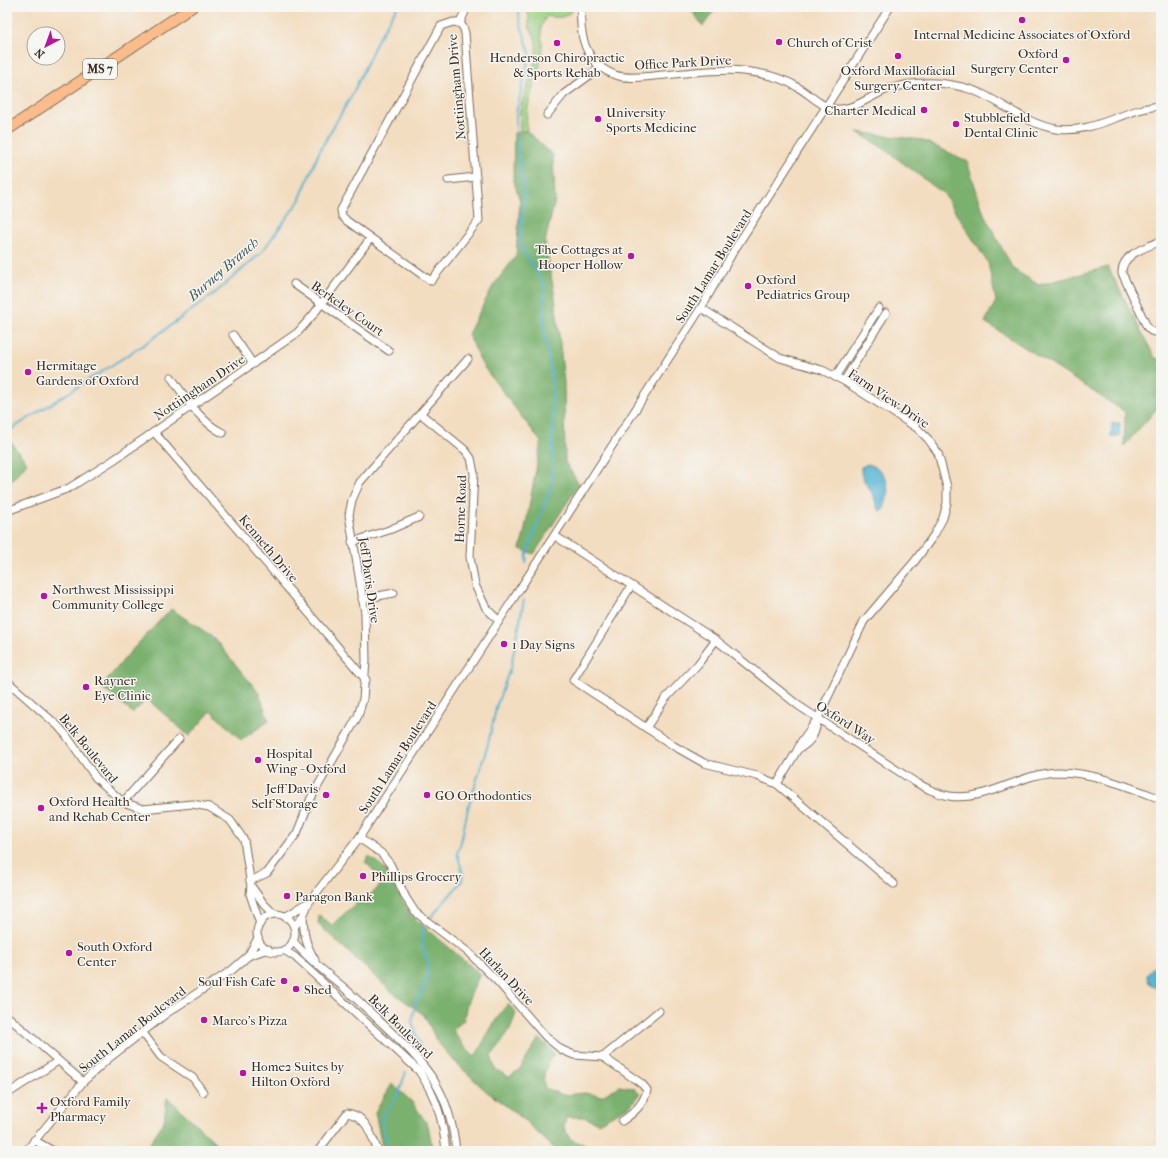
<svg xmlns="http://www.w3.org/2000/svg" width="1168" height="1158" font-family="'IM FELL French Canon',serif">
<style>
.green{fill:#98ce80;stroke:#6a7c4f}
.forest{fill:#7ab16e;stroke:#5a6e46}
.water{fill:#52b2d1;stroke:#466e78}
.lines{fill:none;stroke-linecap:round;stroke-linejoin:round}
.stream{stroke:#52b2d1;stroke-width:2}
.minor-casing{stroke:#7b6957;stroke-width:9}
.highway-casing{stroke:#7b6957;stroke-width:12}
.minor{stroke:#fff;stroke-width:7}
.highway{stroke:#fabc8b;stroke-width:10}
.poi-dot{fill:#b5179e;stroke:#f6f6f2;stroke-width:1.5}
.labels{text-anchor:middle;stroke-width:3;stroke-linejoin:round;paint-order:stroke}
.shield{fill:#f6f6f2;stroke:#73675e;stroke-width:1}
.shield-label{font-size:12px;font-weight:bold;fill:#3b2a1e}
.poi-label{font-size:13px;fill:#3b2a1e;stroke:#f6f6f2;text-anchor:start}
.street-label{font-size:13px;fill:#3b2a1e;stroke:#f6f6f2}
.water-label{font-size:14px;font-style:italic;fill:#435a5d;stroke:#f6f6f2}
</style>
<rect width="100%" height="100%" fill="#f6f6f2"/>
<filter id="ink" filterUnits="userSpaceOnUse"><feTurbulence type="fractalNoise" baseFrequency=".025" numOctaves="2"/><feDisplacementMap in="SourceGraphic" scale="8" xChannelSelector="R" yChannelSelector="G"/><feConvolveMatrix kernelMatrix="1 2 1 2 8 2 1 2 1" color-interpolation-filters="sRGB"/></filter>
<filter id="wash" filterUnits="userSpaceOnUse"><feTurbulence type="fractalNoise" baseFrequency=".012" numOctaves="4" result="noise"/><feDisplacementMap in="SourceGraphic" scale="16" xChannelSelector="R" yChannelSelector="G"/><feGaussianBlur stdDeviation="0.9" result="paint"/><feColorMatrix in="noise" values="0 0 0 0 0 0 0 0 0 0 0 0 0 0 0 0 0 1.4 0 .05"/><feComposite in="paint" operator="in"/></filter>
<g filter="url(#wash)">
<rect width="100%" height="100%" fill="#f3ddc0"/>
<path class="green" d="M 527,7 L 575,7 C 568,18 558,19 546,16 C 545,20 542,24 541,27 C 541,37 543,46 542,55 C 537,81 524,104 527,131 L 520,131 C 520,124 519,117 520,110 C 525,84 548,51 529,27 L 529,18 Z"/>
<g class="forest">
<path d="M 689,7 L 717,7 L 703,26 Z"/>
<path d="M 527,131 L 553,155 L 555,200 L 545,242 L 555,297 L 564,383 L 565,462 L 579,484 L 534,554 L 520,549 L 524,534 L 541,442 L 483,366 L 468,334 L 493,286 L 516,256 L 520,201 L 513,178 L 514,133 Z"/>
<path d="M 857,132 L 922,140 L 967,161 L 984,214 L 1013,269 L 1039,285 L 1108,267 L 1155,358 L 1161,360 L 1161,404 L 1124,446 L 1125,412 L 985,322 L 996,301 L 988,263 L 944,194 L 883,148 Z"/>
<path d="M 7,437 L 27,463 L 7,486 Z"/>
<path d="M 171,609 L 213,637 L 259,693 L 269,721 L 241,740 L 211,711 L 189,736 L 147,699 L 133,713 L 101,687 L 131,651 Z"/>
<path d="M 369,856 L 383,867 L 411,915 L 480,974 L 467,1003 L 464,1020 L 453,1030 L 463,1045 L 474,1055 L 476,1055 C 487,1037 494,1019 508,1004 L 516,1012 C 512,1029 502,1043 491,1056 L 495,1069 L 509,1077 L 520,1069 L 539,1038 L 555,1053 C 547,1064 541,1075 545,1088 L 563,1095 L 585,1093 L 602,1096 L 619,1086 L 633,1088 L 640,1093 L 630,1106 L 598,1123 L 584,1117 L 566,1117 L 564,1128 L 570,1139 L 601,1151 L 557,1151 L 523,1119 L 486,1091 L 454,1061 L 437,1041 L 424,1015 L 392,992 L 318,924 L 319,915 L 332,925 L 356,903 L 374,892 L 384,881 L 365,862 Z"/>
<path d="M 392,1084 L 412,1102 L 428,1125 L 433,1151 L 383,1151 L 375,1112 Z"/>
<path d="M 167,1097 L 221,1148 L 228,1151 L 145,1151 L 164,1121 Z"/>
</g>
<g class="water">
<path d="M 1112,423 L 1120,423 L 1119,436 L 1111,436 Z"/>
<path d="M 868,464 C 889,469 892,493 883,510 L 880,511 C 875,506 876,502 874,497 C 869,485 860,481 861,467 Z"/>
<path d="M 1154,967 L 1161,967 L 1160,988 C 1152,988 1147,983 1147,975 Z"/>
</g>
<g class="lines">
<g class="stream">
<path d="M 518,7 L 520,22 L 530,53 L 516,113 L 516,135 L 524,194 L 520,245 L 544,284 L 543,327 L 551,373 L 553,415 L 552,484 L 527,553 L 526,563"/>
<path d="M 7,432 L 145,344 L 214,294 L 261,253 L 299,201 L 320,150 L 353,93 L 378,39 L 397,7"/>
<path d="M 431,917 L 462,881 L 463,874 L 457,853 L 461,842 L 468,808 L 488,744 L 497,704 L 511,666 L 524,600"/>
<path d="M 420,1046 L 412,1022 L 415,1005 L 426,983 L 428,963 L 423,948 L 423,927"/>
<path d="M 390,1151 L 388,1147 L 381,1119 L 398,1095 L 406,1072"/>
</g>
</g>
</g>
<g filter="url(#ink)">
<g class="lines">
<defs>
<g id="minor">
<path d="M 581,7 C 579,35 585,64 615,75 C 627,79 641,77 654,76 C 680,74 718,68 743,71 C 763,73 782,77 799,88 C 811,95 822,108 836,109 C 853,111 872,95 888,89 C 899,86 912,83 924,83 C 941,82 966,86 982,94 C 1007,106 1027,124 1056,129 C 1093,135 1125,108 1161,106"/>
<path d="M 453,22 C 461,23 463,25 465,33 L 479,220 L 431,281 L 347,221 L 342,216 L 341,210 L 441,26 Z"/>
<path d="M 460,23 L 467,7"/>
<path d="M 547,115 L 564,94 L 601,67"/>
<path d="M 448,180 L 476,177"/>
<path d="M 1161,241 C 1147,247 1121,254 1122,273 L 1147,327 L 1151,331 L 1161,334"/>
<path d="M 294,284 L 389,351"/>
<path d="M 701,308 L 780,358 L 822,370 L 844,381 L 917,428 L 928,439 L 938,453 L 947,487 L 947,503 L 943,518 L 934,535 L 915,561 L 864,621 L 818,718 L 801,742 L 798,749 L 777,784"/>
<path d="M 233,335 L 253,364"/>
<path d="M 171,377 C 185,397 200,422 223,433"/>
<path d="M 835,377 L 879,308"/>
<path d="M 844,381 L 886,313"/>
<path d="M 421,414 L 465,450 L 471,458 L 474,473 L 470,557 L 475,585 L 486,608 L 499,621"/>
<path d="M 154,432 L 366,680"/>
<path d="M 7,511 L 69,488 L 112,461 L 297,333 L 313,315 L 370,239"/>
<path d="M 555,536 L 716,640 L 799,706 L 915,782 C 926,788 937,794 949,796 C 987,802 1020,773 1058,772 C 1093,772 1129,787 1161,799"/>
<path d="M 352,542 L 389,530 L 419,517"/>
<path d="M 631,586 L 573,680 L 674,746 L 695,758 L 704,763 L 757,776 L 777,784 L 894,884"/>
<path d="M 362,599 L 394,593"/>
<path d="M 7,681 L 58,726 L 66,735 L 96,778 L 123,802 L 143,809 L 192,804 L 209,807 L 230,820 L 244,840 L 251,886 L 250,894 L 260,924"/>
<path d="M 646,728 L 665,699 L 698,664 L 716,640"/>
<path d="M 798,749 C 811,743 817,732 817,718"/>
<path d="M 123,802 L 179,739"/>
<path d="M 359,838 L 381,853 L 390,864 L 406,898 L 415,912 L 468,952 L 498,982 L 546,1037 L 562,1050 L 574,1055 L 603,1057 L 659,1011"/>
<path d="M 250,881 L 267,873 L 297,833 L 311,798 L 358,716 L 363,699 L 366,661 L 365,613 L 349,515 L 352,500 L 360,482 L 468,359"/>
<path d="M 251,886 L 264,904 L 274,914"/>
<circle cx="276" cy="933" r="19"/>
<path d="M 303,916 C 304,935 305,943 315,960"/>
<path d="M 285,917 L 309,902"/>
<path d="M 294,927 L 303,916 L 309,902 L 359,838 L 701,308 L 733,252 L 890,7"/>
<path d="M 293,941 C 307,958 325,972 342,986 C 357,999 371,1013 385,1026 C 427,1066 450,1090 456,1151"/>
<path d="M 284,950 L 295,957 L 419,1071 C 437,1098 443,1120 446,1151"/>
<path d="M 248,956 L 268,949"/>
<path d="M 7,1016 L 83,1082"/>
<path d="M 143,1033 L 161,1057 L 193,1078 L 203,1092"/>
<path d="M 603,1057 L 642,1084 L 647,1090 C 644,1104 634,1113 622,1121"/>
<path d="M 7,1094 L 58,1061"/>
<path d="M 34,1140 L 53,1151"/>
<path d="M 26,1151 L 83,1082 L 108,1059 L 167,1013 L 232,970 L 248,956 L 258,938"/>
<path d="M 318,1151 L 347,1113 C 367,1116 371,1135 378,1151"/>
</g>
<path id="highway" d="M 7,130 L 192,7"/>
</defs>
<use href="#minor" class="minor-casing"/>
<use href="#highway" class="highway-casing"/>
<use href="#minor" class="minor"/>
<use href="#highway" class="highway"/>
</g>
</g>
<g class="poi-dot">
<circle cx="1022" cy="20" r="4"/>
<circle cx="779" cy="42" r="4"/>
<circle cx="557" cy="43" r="4"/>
<circle cx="898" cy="56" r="4"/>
<circle cx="1066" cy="60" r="4"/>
<circle cx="924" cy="110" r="4"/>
<circle cx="598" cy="119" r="4"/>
<circle cx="956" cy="124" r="4"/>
<circle cx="631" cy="256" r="4"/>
<circle cx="748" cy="286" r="4"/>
<circle cx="28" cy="372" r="4"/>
<circle cx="44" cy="596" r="4"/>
<circle cx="504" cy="644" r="4"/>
<circle cx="86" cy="687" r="4"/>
<circle cx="258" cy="760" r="4"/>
<circle cx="326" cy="795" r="4"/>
<circle cx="427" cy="795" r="4"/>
<circle cx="41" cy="808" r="4"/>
<circle cx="363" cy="876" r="4"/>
<circle cx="287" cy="896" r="4"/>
<circle cx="69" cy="953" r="4"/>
<circle cx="284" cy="981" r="4"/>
<circle cx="296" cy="989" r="4"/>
<circle cx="204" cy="1020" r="4"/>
<circle cx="243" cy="1073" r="4"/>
<path d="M40 1102h4v4h4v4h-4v4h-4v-4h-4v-4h4z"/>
</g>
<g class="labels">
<rect class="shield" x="83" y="59" width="34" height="20" rx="3"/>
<g class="shield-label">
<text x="100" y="73">MS 7</text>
</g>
<g class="poi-label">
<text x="1022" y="39" text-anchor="middle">Internal Medicine Associates of Oxford</text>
<text x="787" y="47">Church of Crist</text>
<text x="1058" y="58" text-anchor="end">Oxford<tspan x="1058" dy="15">Surgery Center</tspan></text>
<text x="557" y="62" text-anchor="middle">Henderson Chiropractic<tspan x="557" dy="15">&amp; Sports Rehab</tspan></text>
<text x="898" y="75" text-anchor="middle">Oxford Maxillofacial<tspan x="898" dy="15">Surgery Center</tspan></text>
<text x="916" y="115" text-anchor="end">Charter Medical</text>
<text x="606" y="117">University<tspan x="606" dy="15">Sports Medicine</tspan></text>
<text x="964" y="122">Stubblefield<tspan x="964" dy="15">Dental Clinic</tspan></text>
<text x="623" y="254" text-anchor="end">The Cottages at<tspan x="623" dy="15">Hooper Hollow</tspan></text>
<text x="756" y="284">Oxford<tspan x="756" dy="15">Pediatrics Group</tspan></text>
<text x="36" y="370">Hermitage<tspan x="36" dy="15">Gardens of Oxford</tspan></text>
<text x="52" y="594">Northwest Mississippi<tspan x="52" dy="15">Community College</tspan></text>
<text x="512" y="649">1 Day Signs</text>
<text x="94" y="685">Rayner<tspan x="94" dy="15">Eye Clinic</tspan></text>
<text x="266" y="758">Hospital<tspan x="266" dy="15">Wing - Oxford</tspan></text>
<text x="318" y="793" text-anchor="end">Jeff Davis<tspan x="318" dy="15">Self Storage</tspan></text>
<text x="435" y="800">GO Orthodontics</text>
<text x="49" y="806">Oxford Health<tspan x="49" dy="15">and Rehab Center</tspan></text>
<text x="371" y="881">Phillips Grocery</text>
<text x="295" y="901">Paragon Bank</text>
<text x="77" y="951">South Oxford<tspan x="77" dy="15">Center</tspan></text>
<text x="276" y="986" text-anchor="end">Soul Fish Cafe</text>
<text x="304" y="994">Shed</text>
<text x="212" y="1025">Marco's Pizza</text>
<text x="251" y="1071">Home2 Suites by<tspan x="251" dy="15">Hilton Oxford</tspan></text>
<text x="50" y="1106">Oxford Family<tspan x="50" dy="15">Pharmacy</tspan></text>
</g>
<g class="street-label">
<text transform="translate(683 62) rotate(-3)" y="5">Office Park Drive</text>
<text transform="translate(456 87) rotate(-95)" y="5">Nottiingham Drive</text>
<text transform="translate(713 266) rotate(-58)" y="5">South Lamar Boulevard</text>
<text transform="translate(348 308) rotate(35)" y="5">Berkeley Court</text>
<text transform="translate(199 387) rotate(-34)" y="5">Nottiingham Drive</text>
<text transform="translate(889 398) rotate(34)" y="5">Farm View Drive</text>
<text transform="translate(460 509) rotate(-88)" y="5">Horne Road</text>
<text transform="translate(269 548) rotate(50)" y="5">Kenneth Drive</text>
<text transform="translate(370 580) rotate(82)" y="5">Jeff Davis Drive</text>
<text transform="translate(846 722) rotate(33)" y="5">Oxford Way</text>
<text transform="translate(89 748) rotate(51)" y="5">Belk Boulevard</text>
<text transform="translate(397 757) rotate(-57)" y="5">South Lamar Boulevard</text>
<text transform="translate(507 976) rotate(47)" y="5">Harlan Drive</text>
<text transform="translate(401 1026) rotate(45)" y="5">Belk Boulevard</text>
<text transform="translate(132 1029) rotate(-38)" y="5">South Lamar Boulevard</text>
</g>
<g class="water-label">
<text transform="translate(223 269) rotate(-41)" y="5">Burney Branch</text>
</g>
</g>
<rect width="1168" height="1158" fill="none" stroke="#f6f6f2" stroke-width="24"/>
<g transform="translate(46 46) rotate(221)"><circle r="19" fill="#f6f6f2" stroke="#aba49d"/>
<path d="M0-3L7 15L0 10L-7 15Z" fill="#b5179e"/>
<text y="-6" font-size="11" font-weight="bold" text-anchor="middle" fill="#3b2a1e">N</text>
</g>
</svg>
